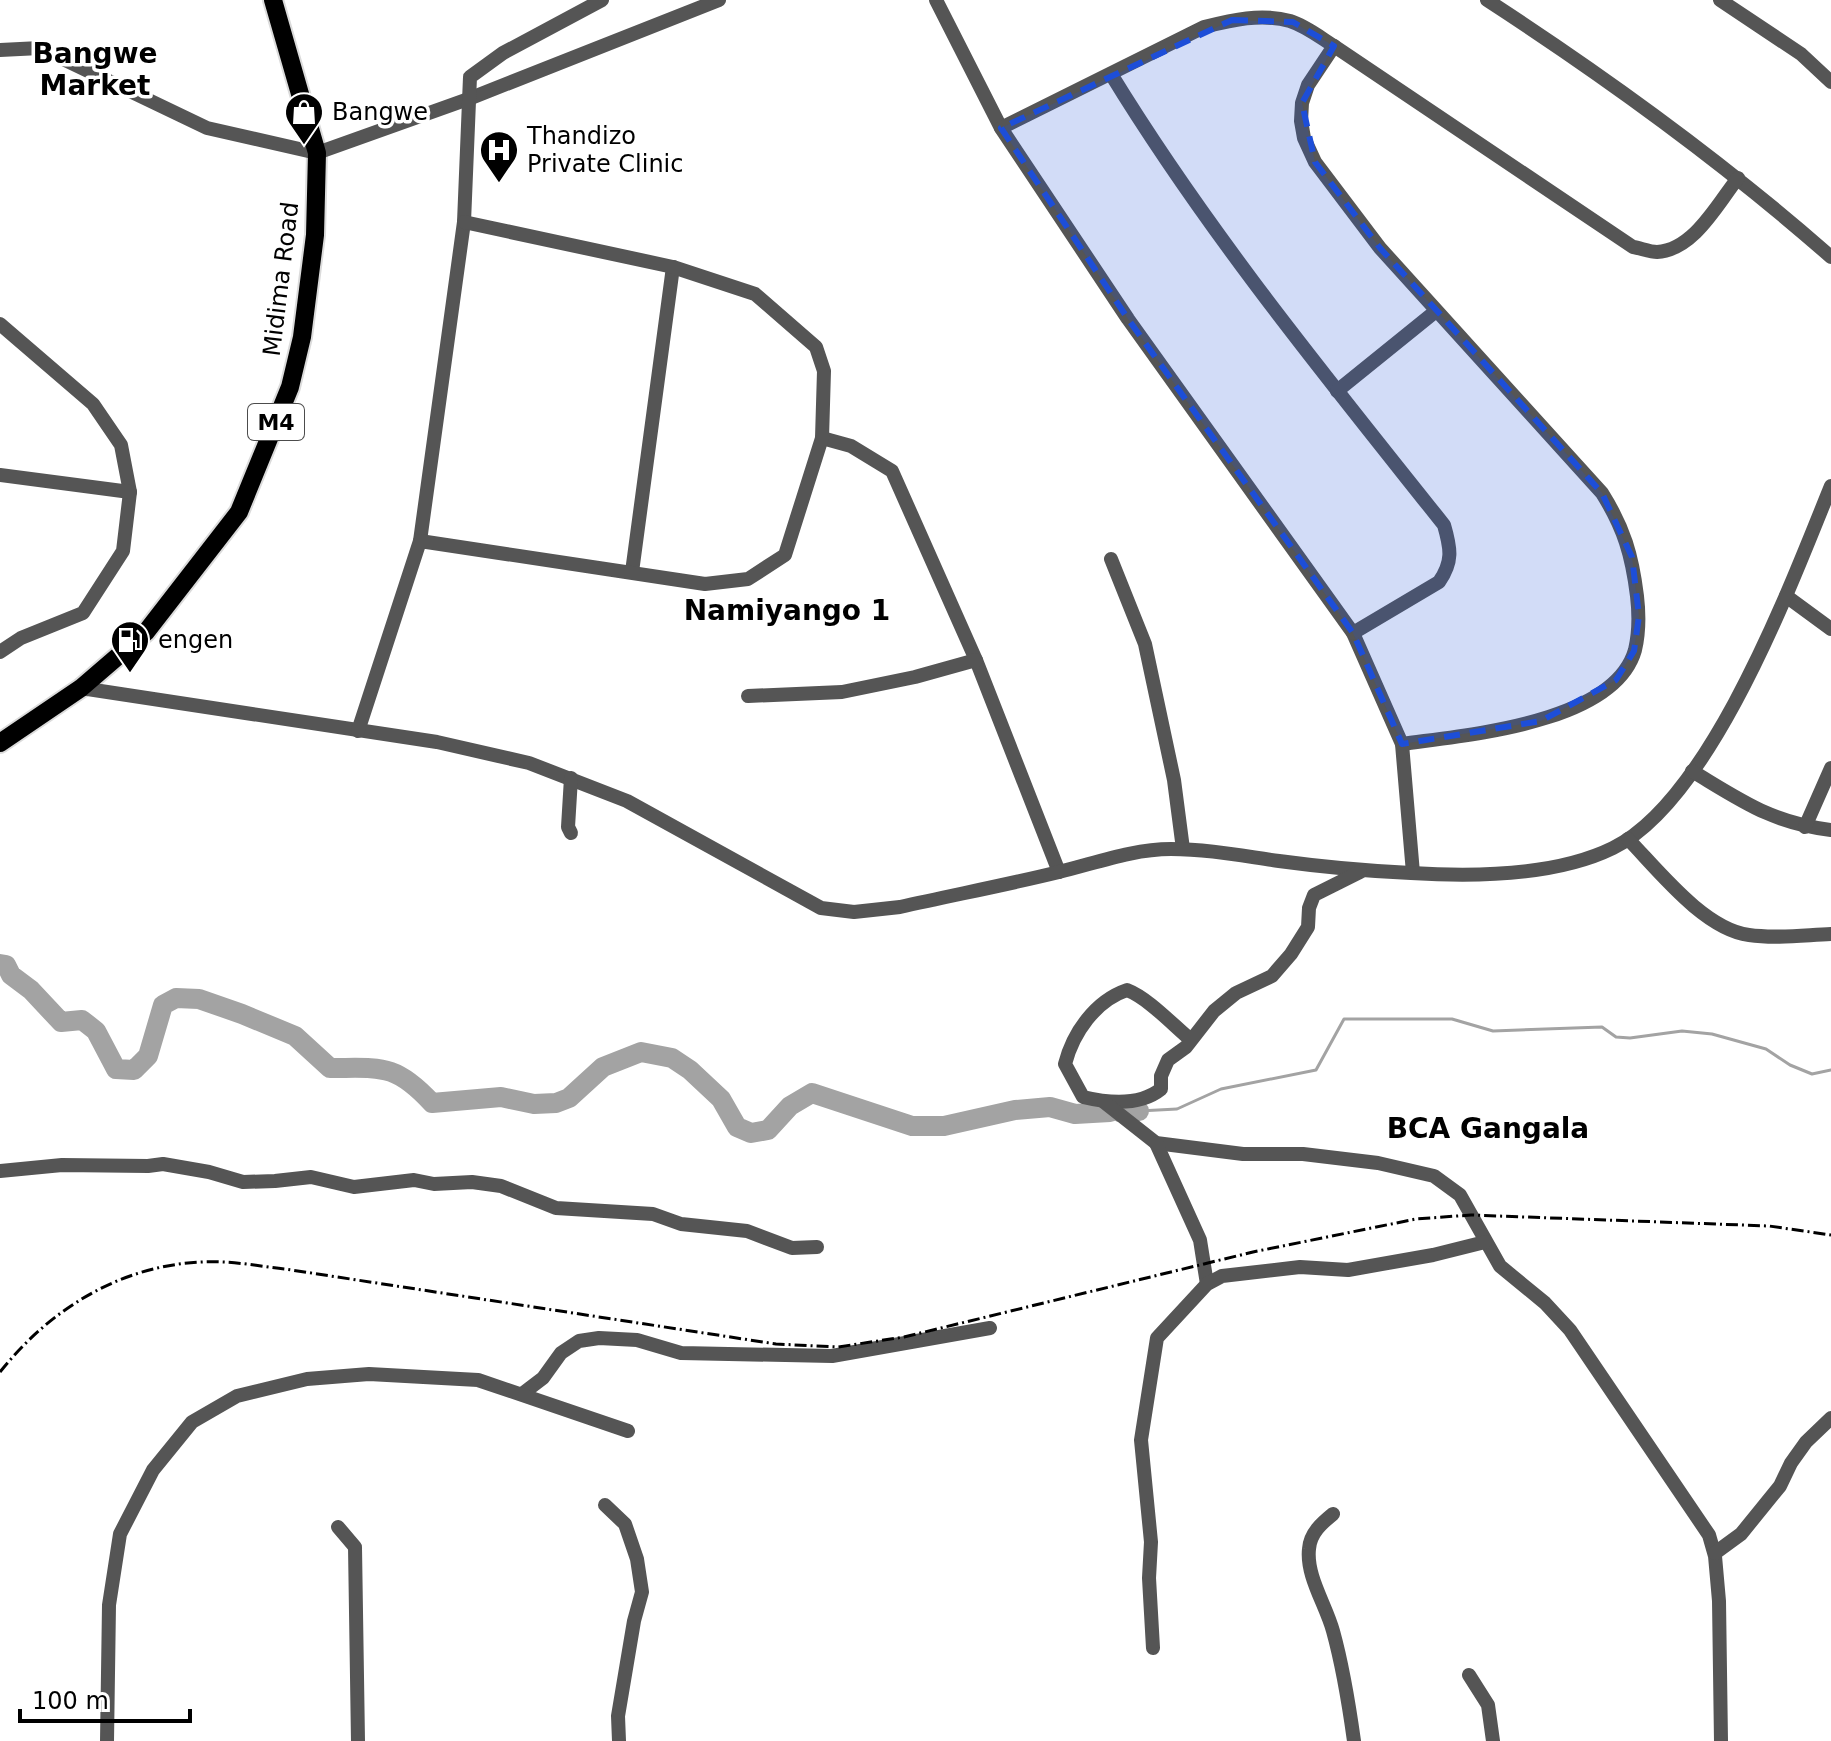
<svg xmlns="http://www.w3.org/2000/svg" width="1831" height="1741" font-family="'DejaVu Sans',sans-serif">
<style>
.lines{fill:none;stroke-linecap:round;stroke-linejoin:round}
.stream{stroke:#a3a3a3;stroke-width:3}
.river{stroke:#a3a3a3;stroke-width:20}
.major-casing{stroke:#dbdbdb;stroke-width:22}
.minor{stroke:#555;stroke-width:14}
.major{stroke:#000;stroke-width:18}
.rail{stroke:#000;stroke-width:3;stroke-dasharray:12 4 2 4;stroke-linecap:butt}
.marked{fill:#1d4ed8;fill-opacity:0.2;stroke:#1d4ed8;stroke-width:6;stroke-dasharray:16 10;stroke-linejoin:round}
.labels{text-anchor:middle;stroke-width:7;stroke-linejoin:round;paint-order:stroke}
.shield{fill:#fff;stroke:#4c4c4c;stroke-width:2}
.shield-label{font-size:22px;font-weight:bold;fill:#000}
.poi-label{font-size:24px;fill:#000;stroke:#fff;text-anchor:start}
.street-label{font-size:24px;fill:#000;stroke:#fff}
.quarter-label{font-size:28px;font-weight:bold;fill:#000;stroke:#fff}
</style>
<rect width="100%" height="100%" fill="#fff"/>
<g class="lines">
<path class="stream" d="M 1139,1111 L 1177,1109 L 1221,1089 L 1316,1070 L 1344,1019 L 1452,1019 L 1493,1031 L 1602,1027 L 1616,1037 L 1630,1038 L 1682,1031 L 1712,1034 L 1766,1049 L 1790,1065 L 1812,1074 L 1831,1070"/>
<g class="river">
<path d="M 0,964 L 6,965 L 11,975 L 31,990 L 61,1022 L 82,1020 L 96,1031 L 116,1069 L 134,1070 L 148,1056 L 163,1005 L 176,998 L 199,999 L 242,1014 L 295,1036 L 330,1068 C 381,1068 395,1063 432,1103 L 501,1097 L 534,1104 L 556,1103 L 569,1098 L 603,1067 L 641,1052 L 672,1058 L 690,1070 L 721,1099 L 737,1127 L 751,1133 L 768,1130 L 790,1106 L 812,1093 L 912,1126 L 944,1126 L 1015,1110 L 1050,1107 L 1075,1114 L 1110,1112"/>
<path d="M 1120,1112 L 1139,1111"/>
</g>
<defs>
<path id="major" d="M 0,743 L 81,688 L 146,632 L 239,512 L 290,387 L 302,337 L 315,235 L 317,153 L 273,0"/>
</defs>
<use href="#major" class="major-casing"/>
<g class="minor">
<path d="M 936,0 L 1001,128 L 1128,319 L 1353,633 L 1402,744 L 1413,873"/>
<path d="M 1487,0 C 1607,78 1723,162 1831,257"/>
<path d="M 1720,0 L 1801,54 L 1831,82"/>
<path d="M 1334,46 L 1633,247 C 1640,248 1650,252 1657,252 C 1694,250 1718,203 1738,178"/>
<path d="M 0,50 L 40,48 L 207,128 L 317,153 L 471,98 L 719,0"/>
<path d="M 1111,74 C 1209,234 1328,379 1444,525 C 1451,549 1453,562 1439,582 L 1353,633"/>
<path d="M 1001,128 L 1204,27 C 1232,20 1261,13 1290,21 C 1306,26 1321,38 1334,46 L 1308,85 L 1302,103 L 1301,121 L 1304,138 L 1315,162 L 1380,248 L 1602,493 C 1624,528 1632,555 1637,596 C 1639,613 1639,633 1635,650 C 1614,724 1464,735 1402,744"/>
<path d="M 0,324 L 93,404 L 121,445 L 130,492 L 123,551 L 83,613 L 21,638 L 0,652"/>
<path d="M 1337,391 L 1436,311"/>
<path d="M 822,438 L 851,446 L 892,471 L 976,660 L 1059,872"/>
<path d="M 0,475 L 130,492"/>
<path d="M 420,541 L 464,222 L 470,77 L 503,53 L 602,0"/>
<path d="M 1111,559 L 1145,644 L 1174,780 L 1183,849"/>
<path d="M 632,572 L 673,267"/>
<path d="M 1786,596 L 1831,629"/>
<path d="M 81,688 L 437,742 L 529,763 L 627,801 L 821,908 L 854,912 L 900,907 C 953,895 1006,885 1059,872 C 1096,863 1133,849 1171,849 C 1208,849 1243,856 1279,861 C 1323,867 1367,871 1411,873 C 1474,877 1556,876 1613,848 C 1711,800 1791,584 1831,486"/>
<path d="M 748,696 L 842,692 L 915,677 L 976,660"/>
<path d="M 358,731 L 420,541 L 705,584 L 748,579 L 785,555 L 822,438 L 824,371 L 816,347 L 755,294 L 673,267 L 464,222"/>
<path d="M 1692,771 C 1742,801 1772,823 1831,830"/>
<path d="M 571,778 L 568,827 L 571,833"/>
<path d="M 1805,827 L 1831,768"/>
<path d="M 1628,839 C 1659,871 1704,929 1749,935 C 1776,939 1805,935 1831,934"/>
<path d="M 1191,1040 C 1173,1025 1148,998 1127,990 C 1095,1001 1073,1033 1065,1064 L 1083,1097 C 1108,1103 1140,1106 1161,1089 L 1161,1076 L 1168,1060 L 1186,1047 L 1214,1011 L 1236,993 L 1272,976 L 1291,954 L 1308,927 L 1309,908 L 1314,895 L 1360,872"/>
<path d="M 1104,1102 L 1156,1143 L 1243,1154 L 1303,1154 L 1378,1163 L 1434,1176 L 1460,1195 L 1500,1266 L 1545,1303 L 1570,1330 L 1709,1535 L 1715,1556 L 1719,1601 L 1721,1741"/>
<path d="M 1156,1143 L 1200,1240 L 1207,1284"/>
<path d="M 0,1171 L 62,1165 L 148,1166 L 163,1164 L 209,1172 L 243,1182 L 275,1181 L 311,1177 L 354,1187 L 414,1180 L 434,1184 L 472,1182 L 501,1186 L 556,1208 L 653,1214 L 681,1224 L 747,1231 L 792,1248 L 817,1247"/>
<path d="M 522,1394 L 543,1378 L 561,1353 L 579,1341 L 599,1338 L 637,1340 L 681,1353 L 832,1356 L 990,1328"/>
<path d="M 605,1505 L 625,1524 L 637,1559 L 642,1592 L 634,1621 L 618,1716 L 619,1741"/>
<path d="M 1333,1514 C 1322,1523 1310,1533 1309,1549 C 1306,1576 1326,1605 1333,1631 C 1343,1667 1349,1705 1354,1741"/>
<path d="M 338,1527 L 355,1547 L 358,1741"/>
<path d="M 1715,1553 L 1741,1534 L 1780,1486 L 1791,1463 L 1806,1442 L 1831,1418"/>
<path d="M 1153,1648 L 1149,1578 L 1151,1542 L 1141,1440 L 1157,1338 L 1207,1284 L 1222,1276 L 1300,1267 L 1348,1270 L 1433,1255 L 1485,1242"/>
<path d="M 1469,1675 L 1488,1705 L 1493,1741"/>
<path d="M 107,1741 L 109,1605 L 120,1534 L 153,1470 L 192,1422 L 237,1396 L 307,1379 L 369,1374 L 478,1380 L 628,1431"/>
</g>
<use href="#major" class="major"/>
<path class="rail" d="M 0,1372 C 55,1303 133,1258 224,1262 C 244,1263 265,1267 285,1269 L 776,1344 L 838,1347 L 904,1337 L 1253,1252 L 1416,1219 L 1471,1215 L 1769,1226 L 1831,1235"/>
</g>
<path class="marked" d="M 1232,20 L 1293,22 L 1334,46 L 1302,103 L 1315,162 L 1380,248 L 1602,493 L 1632,557 L 1639,616 L 1634,651 L 1616,680 L 1541,721 L 1402,744 L 1353,633 L 1128,319 L 1001,128 Z"/>
<defs>
<symbol id="shop-pin" viewBox="-11 -11 22 30"><path d="M0 17L-7.5 6A9.5 9.5 0 1 1 7.5 6Z" fill="#000" stroke="#fff"/><path d="M-5-2.5h2.3a2.7 3.5 0 0 1 5.4 0H5L5.5 6h-11ZM-1.5-2.5h3a1.5 2.3 0 0 0-3 0Z" fill="#fff"/></symbol>
<symbol id="hospital-pin" viewBox="-11 -11 22 30"><path d="M0 17L-7.5 6A9.5 9.5 0 1 1 7.5 6Z" fill="#000" stroke="#fff"/><path d="M-5-5h3v3.5h4V-5h3V5h-3V1.5h-4V5h-3Z" fill="#fff"/></symbol>
<symbol id="fuel-pin" viewBox="-11 -11 22 30"><path d="M0 17L-7.5 6A9.5 9.5 0 1 1 7.5 6Z" fill="#000" stroke="#fff"/><path d="M-5.5-6h7V0h2V4h1.3V-2.5L3-4.5l.8-.8L6-3V5H2.5V1h-1V6h-7ZM-4.2-4.7v3.2H.2V-4.7Z" fill="#fff"/></symbol>
</defs>
<g fill-rule="evenodd">
<use href="#shop-pin" x="282" y="90" width="44" height="60"/>
<use href="#hospital-pin" x="477" y="128" width="44" height="60"/>
<use href="#fuel-pin" x="108" y="618" width="44" height="60"/>
</g>
<g class="labels">
<rect class="shield" x="248" y="404" width="56" height="36" rx="6"/>
<g class="shield-label">
<text x="276" y="430">M4</text>
</g>
<g class="poi-label">
<text x="332" y="120">Bangwe</text>
<text x="527" y="144">Thandizo<tspan x="527" dy="28">Private Clinic</tspan></text>
<text x="158" y="648">engen</text>
</g>
<g class="street-label">
<text transform="translate(281 279) rotate(-83)" y="8">Midima Road</text>
</g>
<g class="quarter-label">
<text x="95" y="63">Bangwe<tspan x="95" dy="32">Market</tspan></text>
<text x="787" y="620">Namiyango 1</text>
<text x="1488" y="1138">BCA Gangala</text>
</g>
</g>
<path d="M20 1709v12h170v-12" fill="none" stroke="#000000" stroke-width="4"/>
<text x="32" y="1709" font-size="24" fill="#000000" stroke="#ffffff" stroke-width="6" paint-order="stroke">100 m</text>
</svg>
